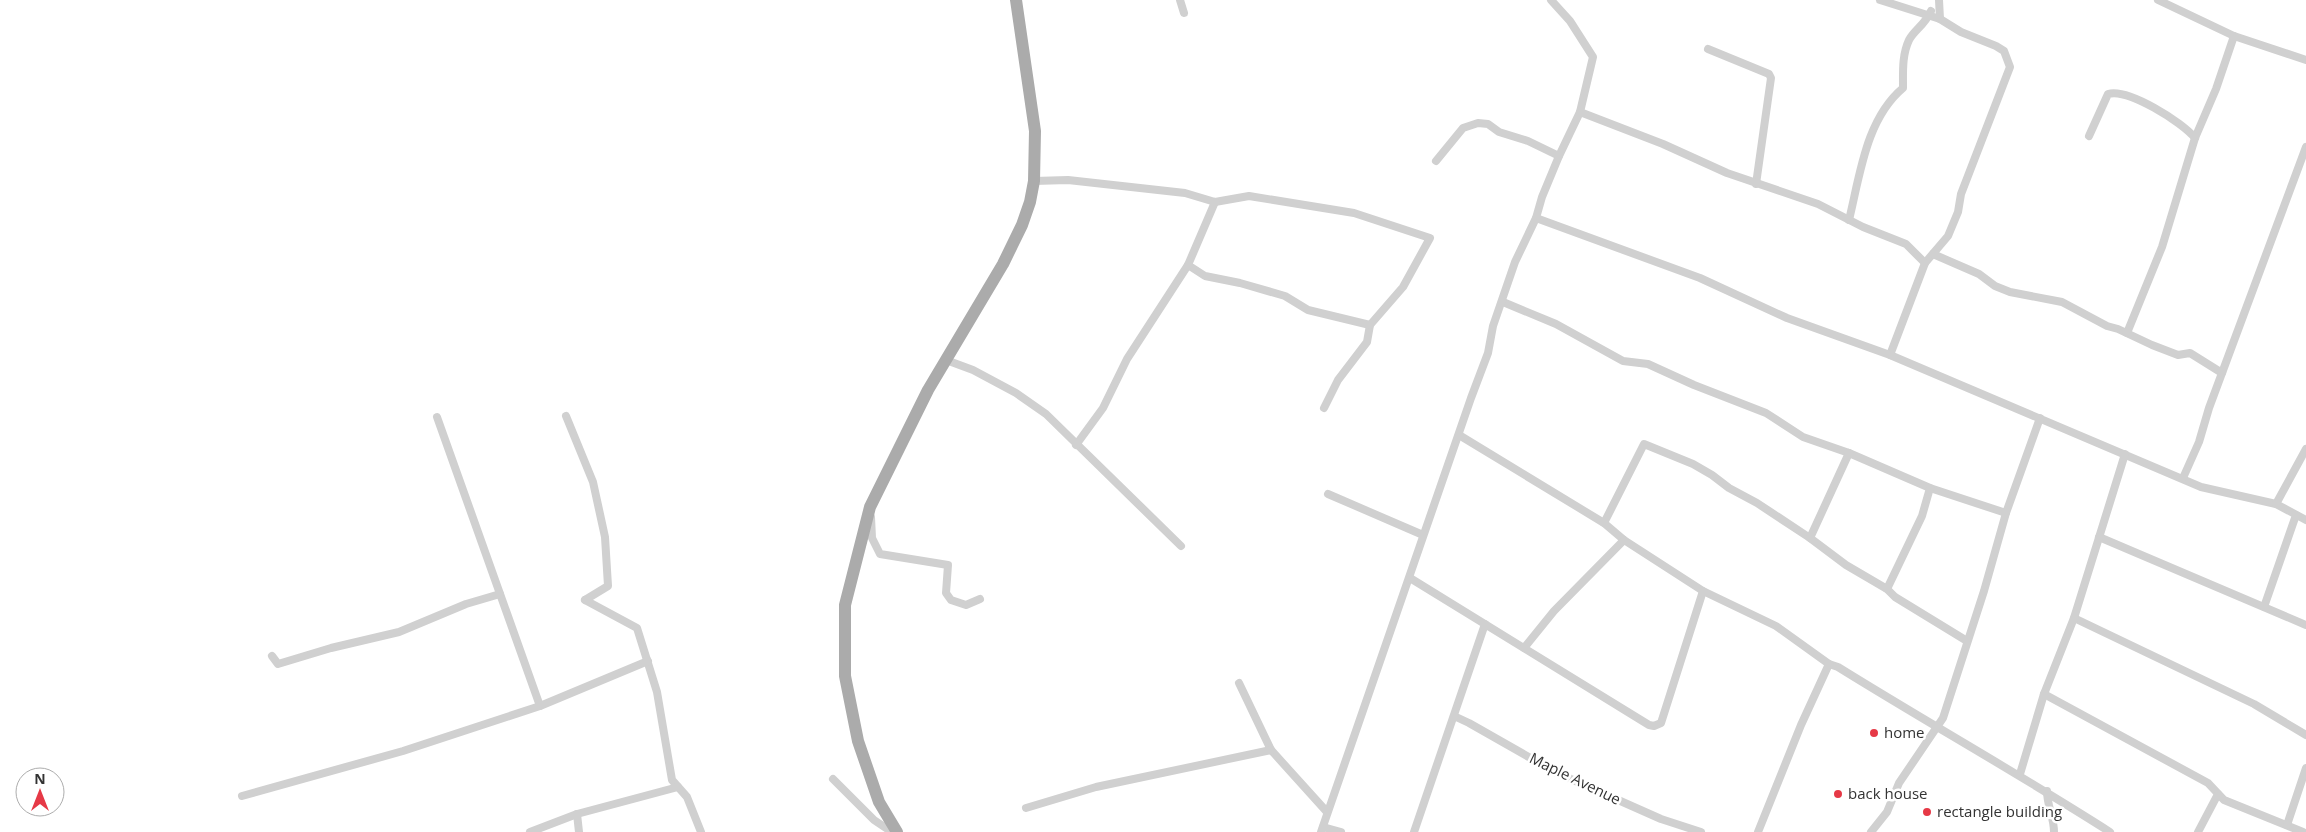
<svg xmlns="http://www.w3.org/2000/svg" width="2306" height="832" font-family="'Open Sans',sans-serif">
<style>
.lines{fill:none;stroke-linecap:round;stroke-linejoin:round}
.street{stroke:#d0d0d0;stroke-width:8}
.primary{stroke:#ababab;stroke-width:12}
.poi-dot{fill:#e63946;stroke:#fff;stroke-width:2}
.labels{text-anchor:middle;stroke-width:5;stroke-linejoin:round;paint-order:stroke}
.poi-label{font-size:15px;fill:#333;stroke:#fff;text-anchor:start}
.street-label{font-size:15px;fill:#333;stroke:#fff}
</style>
<rect width="100%" height="100%" fill="#fff"/>
<g class="lines">
<g class="street">
<path d="M 1180,0 L 1184,13"/>
<path d="M 1880,0 L 1940,19 L 1961,32 L 1996,46 L 2004,51 L 2010,67 L 1961,194 L 1958,212 L 1948,236 L 1925,263 L 1890,355"/>
<path d="M 1939,0 L 1940,19"/>
<path d="M 2158,0 L 2234,36 L 2306,60"/>
<path d="M 1708,49 L 1769,74 L 1771,78 L 1756,184"/>
<path d="M 1580,112 L 1663,144 L 1727,173 L 1818,204 L 1863,227 L 1906,244 L 1925,263"/>
<path d="M 2089,136 L 2108,94 C 2128,88 2182,122 2195,138"/>
<path d="M 1436,161 L 1463,128 L 1478,123 L 1488,124 L 1499,132 L 1528,141 L 1559,156"/>
<path d="M 1034,181 L 1068,180 L 1185,193 L 1215,202 L 1249,196 L 1354,213 L 1430,238 L 1403,287 L 1370,325 L 1367,342 L 1338,380 L 1324,408"/>
<path d="M 1536,218 L 1700,278 L 1787,318 L 1890,355 L 2201,487 L 2276,504 L 2306,520"/>
<path d="M 1849,220 C 1860,175 1866,119 1903,88 C 1903,71 1902,55 1909,40 C 1915,29 1924,26 1931,11"/>
<path d="M 1933,254 L 1979,274 L 1995,286 L 2010,292 L 2062,302 L 2107,326 L 2118,329 L 2152,345 L 2178,355 L 2190,353 L 2222,373"/>
<path d="M 1188,265 L 1205,276 L 1240,283 L 1285,296 L 1308,310 L 1370,325"/>
<path d="M 1503,302 L 1556,324 L 1623,361 L 1648,364 L 1694,385 L 1766,413 L 1803,437 L 1849,453 L 1930,488 L 2006,513"/>
<path d="M 2127,333 L 2162,247 L 2195,138 L 2216,89 L 2234,36"/>
<path d="M 946,360 L 973,370 L 1016,393 L 1046,414 L 1181,546"/>
<path d="M 566,416 L 593,482 L 605,537 L 608,586 L 585,600"/>
<path d="M 437,417 L 540,706"/>
<path d="M 1459,435 L 1604,523 L 1624,540 L 1703,591 L 1776,626 L 1829,664 L 1838,667 C 1928,723 2021,775 2110,832"/>
<path d="M 1076,445 L 1103,408 L 1127,359 L 1188,265 L 1215,202"/>
<path d="M 2183,478 L 2199,442 L 2209,408 L 2306,147"/>
<path d="M 1328,494 L 1423,535"/>
<path d="M 2276,504 L 2306,449"/>
<path d="M 871,517 L 872,538 L 880,554 L 948,565 L 946,593 L 951,600 L 966,605 L 980,599"/>
<path d="M 1604,523 L 1644,444 L 1693,464 L 1712,475 L 1729,488 L 1757,503 L 1810,538 L 1846,565 L 1887,589 L 1895,597 L 1967,641"/>
<path d="M 2099,537 L 2306,625"/>
<path d="M 1810,538 L 1849,453"/>
<path d="M 1410,578 L 1649,725 L 1654,726 L 1661,723 L 1703,591"/>
<path d="M 1887,589 L 1922,516 L 1930,488"/>
<path d="M 585,600 L 637,628 L 657,692 L 672,780 L 687,797 L 701,832"/>
<path d="M 2264,607 L 2296,515"/>
<path d="M 2074,618 L 2254,704 L 2306,735"/>
<path d="M 1524,648 L 1554,611 L 1624,540"/>
<path d="M 272,656 L 278,664 L 331,648 L 399,632 L 466,604 L 500,594"/>
<path d="M 1239,683 L 1271,750 L 1327,812"/>
<path d="M 2044,694 L 2208,783 L 2224,800 L 2303,832"/>
<path d="M 1454,716 L 1469,723 L 1555,772 L 1661,819 L 1701,832"/>
<path d="M 2020,774 L 2044,694 L 2074,618 L 2125,454"/>
<path d="M 833,779 L 874,820 L 892,832"/>
<path d="M 2047,791 C 2047,806 2054,817 2054,832"/>
<path d="M 242,796 L 403,751 L 540,706 L 648,661"/>
<path d="M 1026,808 L 1096,787 L 1271,750"/>
<path d="M 577,814 L 579,832"/>
<path d="M 2287,825 L 2306,768"/>
<path d="M 1323,827 L 1341,832"/>
<path d="M 530,832 L 577,814 L 678,787"/>
<path d="M 1321,832 L 1471,398 L 1488,353 L 1493,326 L 1515,262 L 1536,218 L 1542,197 L 1559,156 L 1580,112 L 1593,57 L 1570,21 L 1551,0"/>
<path d="M 1414,832 L 1485,624"/>
<path d="M 1758,832 L 1801,725 L 1829,664"/>
<path d="M 1871,832 L 1887,812 L 1899,783 L 1943,718 L 1984,591 L 2006,513 L 2040,418"/>
<path d="M 2198,832 L 2218,794"/>
</g>
<path class="primary" d="M 897,832 L 879,802 L 858,741 L 845,676 L 845,605 L 870,507 L 928,390 L 1003,264 L 1022,225 L 1030,202 L 1034,181 L 1035,131 L 1016,0"/>
</g>
<g class="poi-dot">
<circle cx="1874" cy="733" r="5"/>
<circle cx="1838" cy="794" r="5"/>
<circle cx="1927" cy="812" r="5"/>
</g>
<g class="labels">
<g class="poi-label">
<text x="1884" y="738">home</text>
<text x="1848" y="799">back house</text>
<text x="1937" y="817">rectangle building</text>
</g>
<g class="street-label">
<text transform="translate(1575 779) rotate(26)" y="5">Maple Avenue</text>
</g>
</g>
<g transform="translate(40 792)"><circle r="24" fill="#ffffff" stroke="#adadad"/>
<path d="M0-4L9 19L0 12L-9 19Z" fill="#e63946"/>
<text y="-8" font-size="14" font-weight="bold" text-anchor="middle" fill="#333333">N</text>
</g>
</svg>
